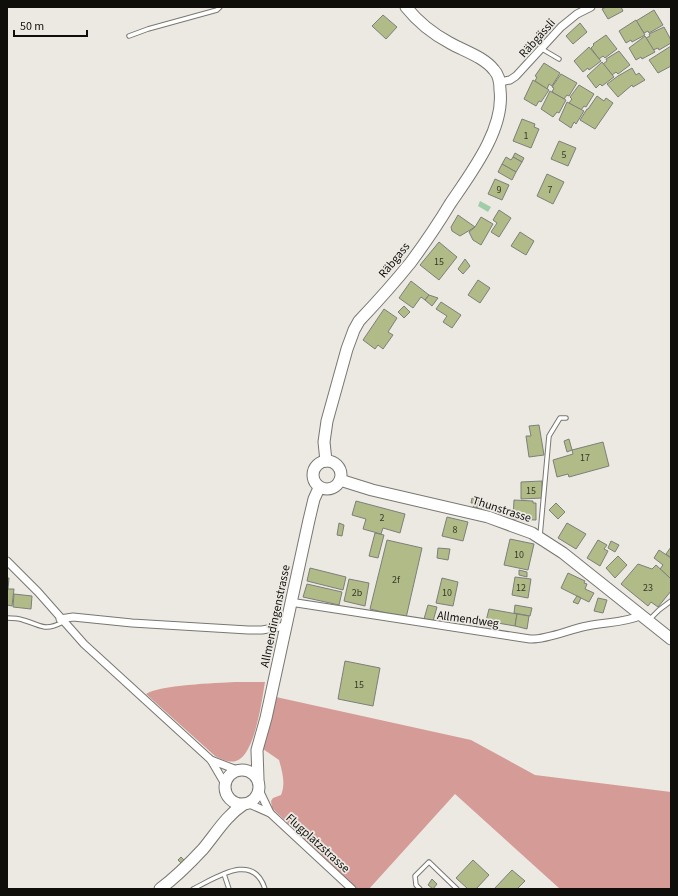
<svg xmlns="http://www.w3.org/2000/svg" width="678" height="896" font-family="'Source Sans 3',sans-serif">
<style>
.forest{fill:#d59b96}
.water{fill:#a0cca7}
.building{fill:#b0bb88;stroke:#7d7f79}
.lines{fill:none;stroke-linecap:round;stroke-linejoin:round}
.lane-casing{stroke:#797771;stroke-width:5.5}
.street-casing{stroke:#797771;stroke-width:9}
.secondary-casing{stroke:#797771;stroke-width:13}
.lane{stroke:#fff;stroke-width:3.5}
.street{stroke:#fff;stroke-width:7}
.secondary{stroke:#fff;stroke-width:11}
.labels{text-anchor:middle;stroke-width:3.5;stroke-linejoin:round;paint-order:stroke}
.number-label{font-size:10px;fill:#37392a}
.street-label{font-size:12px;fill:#0f0e0b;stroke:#ece9e3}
</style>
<rect width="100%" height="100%" fill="#ece9e3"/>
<g class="forest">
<path d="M 235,682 L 265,682 C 262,699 255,756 236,761 C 229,763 221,759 215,756 L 146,694 C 158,685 217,683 235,682 Z"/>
<path d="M 276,697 L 471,740 L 535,775 L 671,792 L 671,889 L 560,889 L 455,794 L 369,889 L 357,889 L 272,808 L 271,801 L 273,798 L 281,795 C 286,783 282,771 279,760 L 263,749 Z"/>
</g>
<path class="water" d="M 480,201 L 491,207 L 488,212 L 478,206 Z"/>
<g class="building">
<path d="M 606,7 L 621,7 L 623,11 L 608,19 L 602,9 Z"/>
<path d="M 654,10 L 663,25 L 649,33 L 648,31 L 644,33 L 636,21 Z"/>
<path d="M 383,15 L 397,27 L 386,39 L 372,26 Z"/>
<path d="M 636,20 L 645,35 L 632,42 L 631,40 L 626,43 L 619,31 Z"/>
<path d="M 580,23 L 587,32 L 573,44 L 566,36 Z"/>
<path d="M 664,27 L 671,40 L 671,43 L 659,50 L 658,48 L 653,50 L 646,38 L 650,36 L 649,34 Z"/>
<path d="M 606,35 L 617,49 L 605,58 L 603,56 L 599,59 L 591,48 L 594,45 L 593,44 Z"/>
<path d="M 645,36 L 655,52 L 642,59 L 641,57 L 636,60 L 629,48 Z"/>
<path d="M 671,46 L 671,66 L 658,73 L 649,60 Z"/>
<path d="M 589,47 L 601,61 L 589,70 L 588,68 L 583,72 L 574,61 Z"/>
<path d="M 619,51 L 630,65 L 618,74 L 616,72 L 612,75 L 603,64 L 607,61 L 606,59 Z"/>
<path d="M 602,62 L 614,77 L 602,86 L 600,84 L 596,88 L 587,76 Z"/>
<path d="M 544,63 L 560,73 L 552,86 L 549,84 L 547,89 L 535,81 L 537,77 L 535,76 Z"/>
<path d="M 632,68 L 636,75 L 639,73 L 645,80 L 633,87 L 632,85 L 618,97 L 607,84 L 618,76 Z"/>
<path d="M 561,74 L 577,83 L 569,96 L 567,95 L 564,99 L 552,92 L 554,88 L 552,87 Z"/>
<path d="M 533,80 L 549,90 L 541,102 L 539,101 L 536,106 L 524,99 Z"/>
<path d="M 579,85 L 594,94 L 586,107 L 584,106 L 581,110 L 569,103 L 572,99 L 570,97 Z"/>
<path d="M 550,91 L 566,100 L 559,113 L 557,112 L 553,117 L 541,109 Z"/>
<path d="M 597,96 L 604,101 L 606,98 L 613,103 L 595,129 L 580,120 L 587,109 L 588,109 Z"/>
<path d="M 567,102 L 584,111 L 576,124 L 574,122 L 571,128 L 559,120 Z"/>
<path d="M 522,119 L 535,124 L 534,127 L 539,129 L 531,148 L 513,141 Z"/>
<path d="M 559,141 L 576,148 L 568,166 L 551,159 Z"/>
<path d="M 515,153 L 524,158 L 522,162 L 513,157 Z"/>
<path d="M 506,157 L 511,160 L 513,157 L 522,162 L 516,172 L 502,164 Z"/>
<path d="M 502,164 L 516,172 L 512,180 L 498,172 Z"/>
<path d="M 547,174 L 564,182 L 553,204 L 537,196 Z"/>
<path d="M 495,179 L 509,185 L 502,200 L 488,194 Z"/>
<path d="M 499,210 L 511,218 L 499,237 L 491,232 L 497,223 L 493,220 Z"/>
<path d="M 458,215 L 475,227 L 460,236 L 452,231 L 451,227 Z"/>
<path d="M 481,217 L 493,224 L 481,245 L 473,240 L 469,232 L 475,227 Z"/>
<path d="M 520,232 L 534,241 L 526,255 L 511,246 Z"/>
<path d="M 439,242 L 457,257 L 439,280 L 420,265 Z"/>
<path d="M 465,259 L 470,266 L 463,274 L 458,269 Z"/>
<path d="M 478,280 L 490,288 L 480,303 L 468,295 Z"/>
<path d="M 411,281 L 429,295 L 425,300 L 421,297 L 413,308 L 399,298 Z"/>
<path d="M 429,295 L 438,298 L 432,306 L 425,300 Z"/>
<path d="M 441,302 L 461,315 L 452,328 L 443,322 L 447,316 L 436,309 Z"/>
<path d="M 404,306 L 410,312 L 404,318 L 398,312 Z"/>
<path d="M 384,309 L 397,318 L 388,332 L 393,335 L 383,349 L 378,345 L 375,349 L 363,340 Z"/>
<path d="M 539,425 L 544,455 L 529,457 L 526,436 L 531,436 L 529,426 Z"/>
<path d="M 569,439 L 572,450 L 603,442 L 609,466 L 569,477 L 568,474 L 557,477 L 553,460 L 573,454 L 572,450 L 567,452 L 564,441 Z"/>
<path d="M 542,481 L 542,498 L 521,499 L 521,482 Z"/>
<path d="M 472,498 L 479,500 L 477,508 L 473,508 L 474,503 L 471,503 Z"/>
<path d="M 479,500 L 484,501 L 481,510 L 477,508 Z"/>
<path d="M 514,500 L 533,501 L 533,503 L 536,503 L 536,520 L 513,519 Z"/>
<path d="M 356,501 L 405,514 L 400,533 L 383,528 L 381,534 L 363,529 L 366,519 L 352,515 Z"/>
<path d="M 556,503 L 565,512 L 558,519 L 549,510 Z"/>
<path d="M 447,517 L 468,522 L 463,541 L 442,536 Z"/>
<path d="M 339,523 L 344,525 L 342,536 L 337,535 Z"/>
<path d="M 567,523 L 586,534 L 576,549 L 558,538 Z"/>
<path d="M 375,533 L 384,535 L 378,558 L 369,556 Z"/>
<path d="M 510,539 L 534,544 L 528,570 L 504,565 Z"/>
<path d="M 387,540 L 422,548 L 406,618 L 370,609 Z"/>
<path d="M 598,540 L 607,545 L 604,549 L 608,551 L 600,566 L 587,558 Z"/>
<path d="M 611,541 L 619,545 L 615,552 L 608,548 Z"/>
<path d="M 671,547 L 671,558 L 666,554 Z"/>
<path d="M 438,548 L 450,549 L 448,560 L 437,558 Z"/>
<path d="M 659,550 L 671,558 L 671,579 L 660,569 L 663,565 L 654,558 Z"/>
<path d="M 618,556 L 627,565 L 615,578 L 606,568 Z"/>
<path d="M 638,564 L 652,569 L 656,565 L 671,579 L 671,591 L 658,607 L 651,602 L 648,606 L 621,584 Z"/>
<path d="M 310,568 L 346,577 L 343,590 L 307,581 Z"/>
<path d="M 519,570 L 527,572 L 527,577 L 519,575 Z"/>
<path d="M 568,573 L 585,581 L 584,583 L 587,584 L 585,589 L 594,593 L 589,602 L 561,588 Z"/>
<path d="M 515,577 L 531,579 L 528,598 L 512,595 Z"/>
<path d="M 7,578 L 9,578 L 8,589 L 14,589 L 12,606 L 7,605 Z"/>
<path d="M 442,578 L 458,582 L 453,606 L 436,603 Z"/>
<path d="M 349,579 L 369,583 L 365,606 L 344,601 Z"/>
<path d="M 307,584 L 342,592 L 339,605 L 303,597 Z"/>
<path d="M 14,594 L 32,596 L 31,609 L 13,607 Z"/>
<path d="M 577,596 L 581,598 L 578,604 L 573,602 Z"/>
<path d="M 598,598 L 607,600 L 603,613 L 594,611 Z"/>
<path d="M 428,605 L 437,607 L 433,621 L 424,619 Z"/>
<path d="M 515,605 L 532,608 L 530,616 L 514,613 Z"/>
<path d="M 489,609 L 517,614 L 515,626 L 486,621 Z"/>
<path d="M 517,614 L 529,616 L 527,629 L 515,626 Z"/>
<path d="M 345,661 L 380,668 L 373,706 L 338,699 Z"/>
<path d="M 181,857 L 184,860 L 181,863 L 178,860 Z"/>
<path d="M 473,860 L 489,875 L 476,889 L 468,889 L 456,878 Z"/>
<path d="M 512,870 L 525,881 L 517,889 L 494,889 Z"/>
<path d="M 432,879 L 437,884 L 433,889 L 428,885 Z"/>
</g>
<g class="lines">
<defs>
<g id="lane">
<path d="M 129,36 L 148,29 L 217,10 L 220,7"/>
<path d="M 542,49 L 559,59"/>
<path d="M 540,536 L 549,436 L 560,418 L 566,418"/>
<path d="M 7,618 C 12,618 18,618 23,620 C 42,625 43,632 63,622"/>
<path d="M 649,620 L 659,610 L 671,601"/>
<path d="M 224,874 L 229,889"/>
<path d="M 193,889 C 216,878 253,851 265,889"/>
<path d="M 420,889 L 416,885 L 415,876 L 429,862 L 457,889"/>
</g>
<g id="street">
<path d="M 500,82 L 510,80 L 516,76 L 561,27 L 577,14 L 591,7"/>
<path d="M 7,561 L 38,592 L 84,644 L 211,760 L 225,784"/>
<path d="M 290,602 L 530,639 C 547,640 570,629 587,626 C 605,622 625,623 642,615"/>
<path d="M 60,619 L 73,617 L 132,623 L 248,630 L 262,630 L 286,626"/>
<path d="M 211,760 L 237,770"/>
<path d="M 259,790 L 270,813 L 352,889"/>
<path d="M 247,803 L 270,813"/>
</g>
<g id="secondary">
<circle cx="327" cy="475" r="14"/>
<path d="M 326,461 L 324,442 L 327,421 L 347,349 L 354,330 L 359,321 C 377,302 395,282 411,262 C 425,243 438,224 450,204 C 471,173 505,129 500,90 C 500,83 499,75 494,70 C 484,57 464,51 450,43 C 433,34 418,22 406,7"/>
<path d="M 340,480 L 372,490 L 488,517 L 532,533 L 563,553 L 671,639"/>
<circle cx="242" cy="787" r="17"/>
<path d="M 258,779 L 257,750 L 266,718 L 309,520 L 314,499 L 319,488"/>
<path d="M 160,889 C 176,877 190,863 203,849 C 217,832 226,816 244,804"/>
</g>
</defs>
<use href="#lane" class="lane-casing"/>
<use href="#street" class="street-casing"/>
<use href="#secondary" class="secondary-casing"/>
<use href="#lane" class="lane"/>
<use href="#street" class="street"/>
<use href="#secondary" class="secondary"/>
</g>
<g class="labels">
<g class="number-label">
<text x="526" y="139">1</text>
<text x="564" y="158">5</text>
<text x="499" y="193">9</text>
<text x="550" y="193">7</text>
<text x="439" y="265">15</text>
<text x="585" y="461">17</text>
<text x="531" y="494">15</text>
<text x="382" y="521">2</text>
<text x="455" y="533">8</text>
<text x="519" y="558">10</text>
<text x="396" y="583">2f</text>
<text x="521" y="591">12</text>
<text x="648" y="591">23</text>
<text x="357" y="596">2b</text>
<text x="447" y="596">10</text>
<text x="359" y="688">15</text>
</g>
<g class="street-label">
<text transform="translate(537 38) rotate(-48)" y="4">Räbgässli</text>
<text transform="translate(394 260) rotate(-51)" y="4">Räbgass</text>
<text transform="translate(502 509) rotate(18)" y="4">Thunstrasse</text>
<text transform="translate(275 616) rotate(-78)" y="4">Allmendingenstrasse</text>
<text transform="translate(468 619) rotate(8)" y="4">Allmendweg</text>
<text transform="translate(318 843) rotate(42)" y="4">Flugplatzstrasse</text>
</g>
</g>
<rect width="678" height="896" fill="none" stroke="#0f0e0b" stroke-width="16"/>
<path d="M14 30v6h73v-6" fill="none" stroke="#0f0e0b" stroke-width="2"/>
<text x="20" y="30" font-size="12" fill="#0f0e0b" stroke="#ece9e3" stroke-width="3" paint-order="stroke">50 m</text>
</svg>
